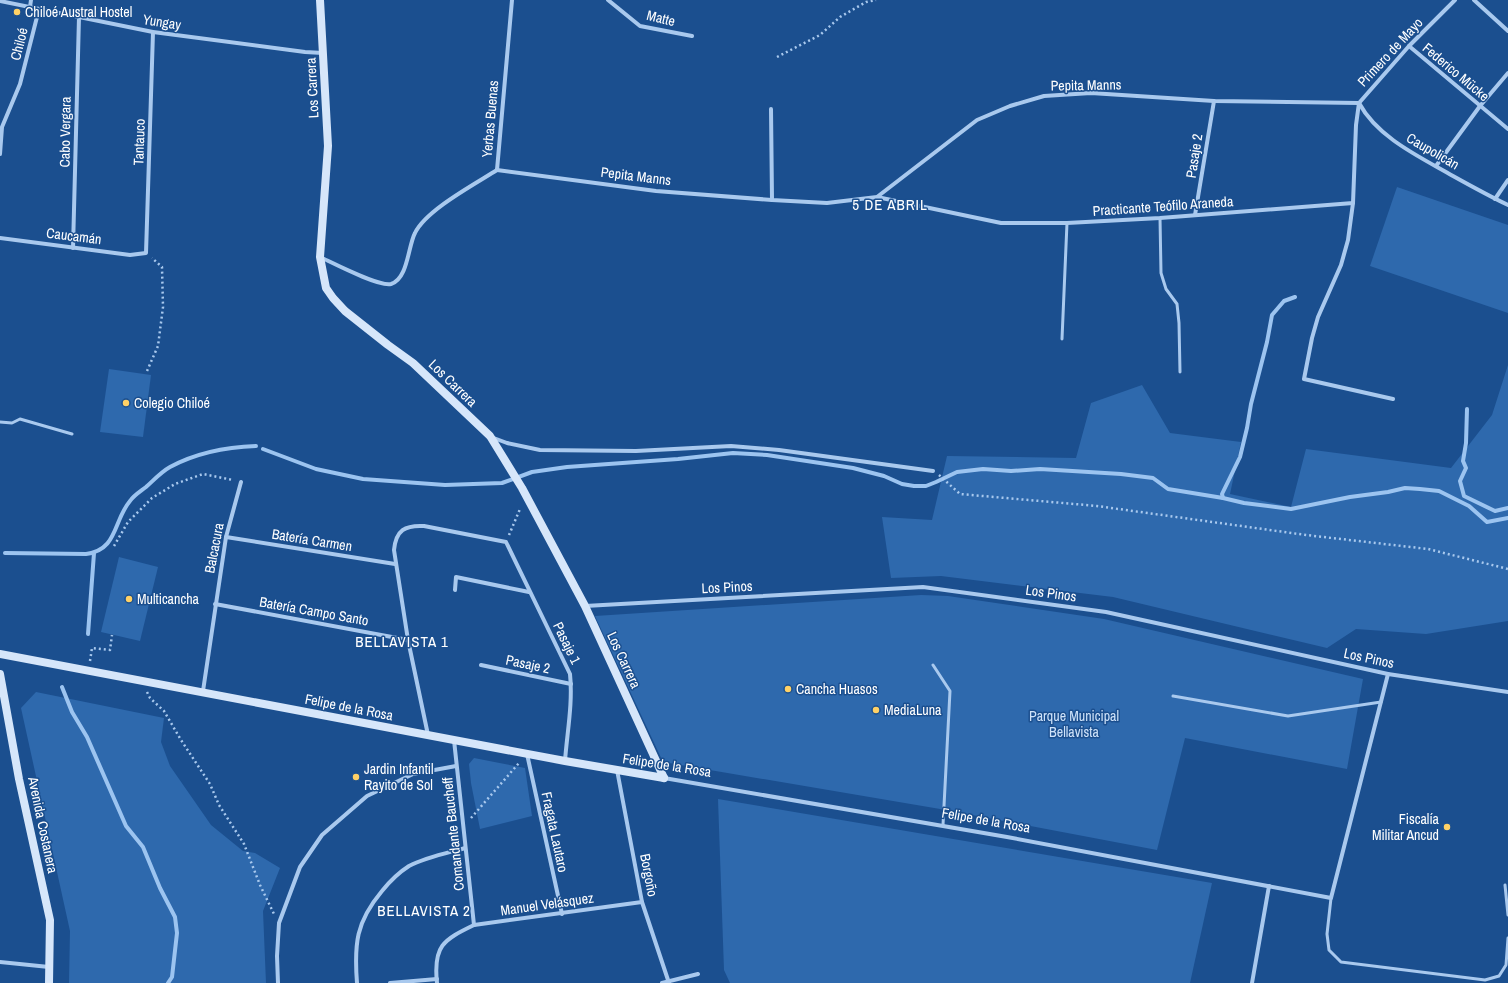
<svg xmlns="http://www.w3.org/2000/svg" width="1508" height="983" font-family="'Archivo Narrow',sans-serif">
<style>
.green{fill:#2e69ad}
.lines{fill:none;stroke-linecap:round;stroke-linejoin:round}
.stream{stroke:#9cc4f0;stroke-width:4}
.path{stroke:#a9c9ee;stroke-width:2.5;stroke-dasharray:2 3;stroke-linecap:butt}
.lane{stroke:#a9c9ee;stroke-width:3}
.street{stroke:#a9c9ee;stroke-width:4}
.secondary{stroke:#d6e6fa;stroke-width:8}
.poi-dot{fill:#ffd166;stroke:#1b4f8f;stroke-width:1.5}
.labels{text-anchor:middle;stroke-width:3;stroke-linejoin:round;paint-order:stroke}
.poi-label{font-size:14px;fill:#fff;stroke:#1b4f8f;text-anchor:start}
.street-label{font-size:14px;fill:#fff;stroke:#1b4f8f}
.park-label{font-size:14px;fill:#cfe3fa;stroke:#1b4f8f}
.neighbourhood-label{font-size:15px;letter-spacing:1px;fill:#fff;stroke:#1b4f8f}
</style>
<rect width="100%" height="100%" fill="#1b4f8f"/>
<g class="green">
<path d="M 1397,187 L 1508,225 L 1508,313 L 1370,266 Z"/>
<path d="M 1508,365 L 1508,621 L 1426,634 L 1356,629 L 1327,648 L 1113,597 L 941,576 L 891,578 L 882,517 L 932,520 L 947,456 L 1076,458 L 1091,403 L 1142,385 L 1170,433 L 1241,442 L 1230,494 L 1291,507 L 1306,449 L 1451,468 L 1492,415 Z"/>
<path d="M 109,369 L 151,375 L 143,437 L 100,432 Z"/>
<path d="M 119,557 L 158,567 L 140,641 L 101,632 Z"/>
<path d="M 921,595 L 948,596 L 1104,619 L 1363,679 L 1347,769 L 1185,738 L 1157,850 L 946,810 L 663,762 L 595,616 Z"/>
<path d="M 36,692 L 164,718 L 161,742 L 170,766 L 211,825 L 243,851 L 255,853 L 280,868 L 263,911 L 266,983 L 69,983 L 70,931 L 21,708 Z"/>
<path d="M 474,758 L 525,768 L 532,816 L 480,829 L 471,783 L 469,764 Z"/>
<path d="M 718,799 L 1212,883 L 1190,983 L 730,983 L 724,970 Z"/>
</g>
<g class="lines">
<g class="stream">
<path d="M 1467,409 L 1466,443 L 1463,461 L 1466,468 L 1460,481 L 1464,496 L 1495,511 L 1508,508"/>
<path d="M 263,449 L 316,469 L 363,479 L 445,485 L 502,483 L 532,472 L 567,467 L 678,459 L 733,453 L 767,455 L 853,468 L 884,476 L 902,484 L 914,486 L 926,486 L 936,482 L 957,472 L 983,469 L 1011,471 L 1040,469 L 1121,474 L 1153,478 L 1168,489 L 1223,498 L 1244,503 L 1291,509 L 1350,497 L 1388,492 L 1405,488 L 1420,489 L 1439,491 L 1469,506 L 1487,522 L 1508,518"/>
<path d="M 1223,498 L 1222,494 L 1240,457 L 1247,428 L 1251,404 L 1267,342 L 1272,315 L 1284,301 L 1295,297"/>
<path d="M 5,553 L 86,554 C 118,550 113,521 130,501 C 134,495 141,491 146,487 C 154,480 161,472 170,467 C 196,453 227,447 256,446"/>
<path d="M 88,634 L 94,553"/>
<path d="M 62,687 L 72,712 L 87,737 L 126,826 L 143,847 L 160,888 L 175,917 L 177,933 L 172,977 L 168,983"/>
</g>
<g class="path">
<path d="M 777,57 L 820,35 L 840,17 L 866,2 L 876,0"/>
<path d="M 147,371 L 158,346 L 163,307 L 162,267 L 152,258"/>
<path d="M 939,475 L 960,494 L 1097,506 L 1306,535 L 1428,549 L 1508,569"/>
<path d="M 509,535 L 520,509"/>
<path d="M 114,546 L 128,522 L 152,498 L 175,484 L 203,474 L 233,480"/>
<path d="M 90,661 L 92,648 L 110,650 L 112,635"/>
<path d="M 147,692 L 150,698 L 164,711 L 181,740 L 210,784 L 219,805 L 244,844 L 260,885 L 274,914"/>
<path d="M 471,818 L 519,763"/>
</g>
<g class="lane">
<path d="M 1160,218 L 1161,273 L 1166,289 L 1177,304 L 1179,323 L 1180,372"/>
<path d="M 1062,339 L 1067,223"/>
<path d="M 0,422 L 12,423 L 20,419 L 72,434"/>
<path d="M 933,665 L 950,691 L 943,825"/>
<path d="M 1173,696 L 1288,716 L 1381,702"/>
<path d="M 1505,885 L 1508,915"/>
<path d="M 1331,898 L 1327,934 L 1329,950 L 1341,962 L 1485,980 L 1499,976 L 1506,965 L 1508,938"/>
</g>
<g class="street">
<path d="M 608,0 L 640,26 L 692,36"/>
<path d="M 1474,0 L 1508,31"/>
<path d="M 0,1 L 153,32 L 305,52 L 323,53"/>
<path d="M 30,7 L 31,0"/>
<path d="M 1409,46 L 1508,129"/>
<path d="M 1359,103 C 1378,138 1420,157 1453,176 C 1471,186 1489,196 1508,205"/>
<path d="M 1359,103 L 1409,46 L 1455,0"/>
<path d="M 771,109 L 772,200"/>
<path d="M 0,154 L 2,127 L 20,84 L 39,9"/>
<path d="M 1436,166 L 1480,106 L 1508,73"/>
<path d="M 497,170 L 656,191 L 772,200 L 827,203 L 877,197 L 977,120 L 1010,106 L 1044,96 L 1091,93 L 1214,101 L 1359,103"/>
<path d="M 497,170 L 512,0"/>
<path d="M 877,197 L 1001,223 L 1067,223 L 1160,218 L 1353,203 L 1356,125 L 1359,103"/>
<path d="M 1495,199 L 1508,180"/>
<path d="M 1353,203 L 1348,240 L 1341,265 L 1318,317 L 1312,338 L 1304,379 L 1393,399"/>
<path d="M 1195,215 L 1214,101"/>
<path d="M 0,238 L 130,255 L 146,253 L 153,32"/>
<path d="M 73,248 L 79,17"/>
<path d="M 320,257 C 333,263 379,287 391,284 C 408,279 408,246 415,233 C 426,210 475,184 497,170"/>
<path d="M 491,437 L 507,443 L 540,450 L 636,451 L 731,446 L 779,450 L 933,471"/>
<path d="M 226,537 L 395,564"/>
<path d="M 455,590 L 456,577 L 529,592"/>
<path d="M 215,604 L 408,640"/>
<path d="M 585,606 L 923,587 L 1106,612 L 1388,674 L 1508,692"/>
<path d="M 481,665 L 571,684"/>
<path d="M 203,691 L 226,537 L 241,482"/>
<path d="M 428,735 L 408,640 L 394,550 C 396,530 405,525 424,526 L 506,542 L 570,674 C 573,703 567,733 565,761"/>
<path d="M 454,740 L 474,925"/>
<path d="M 527,754 L 562,914"/>
<path d="M 617,770 L 642,902 L 669,983"/>
<path d="M 664,778 L 1007,837 L 1331,898 L 1388,674"/>
<path d="M 0,962 L 49,967"/>
<path d="M 278,983 L 277,956 L 279,923 L 300,867 L 322,835 L 367,796 L 413,774 L 456,766"/>
<path d="M 357,983 C 354,944 356,922 382,891 C 390,881 398,873 409,866 C 426,857 447,853 465,848"/>
<path d="M 390,983 L 437,979"/>
<path d="M 437,983 C 433,946 443,940 474,925 L 642,902"/>
<path d="M 662,983 L 698,974"/>
<path d="M 1252,983 L 1269,886"/>
</g>
<g class="secondary">
<path d="M 320,0 L 328,146 L 320,257 L 326,288 L 333,298 L 345,311 L 388,345 L 413,363 L 490,436 L 522,488 L 585,606 L 664,778"/>
<path d="M 0,654 L 565,761 L 664,778"/>
<path d="M 0,674 L 19,779 L 50,920 L 49,983"/>
</g>
</g>
<g class="poi-dot">
<circle cx="17" cy="12" r="4"/>
<circle cx="126" cy="403" r="4"/>
<circle cx="129" cy="599" r="4"/>
<circle cx="788" cy="689" r="4"/>
<circle cx="876" cy="710" r="4"/>
<circle cx="356" cy="777" r="4"/>
<circle cx="1447" cy="827" r="4"/>
</g>
<g class="labels">
<g class="poi-label">
<text x="25" y="17">Chiloé Austral Hostel</text>
<text x="134" y="408">Colegio Chiloé</text>
<text x="137" y="604">Multicancha</text>
<text x="796" y="694">Cancha Huasos</text>
<text x="884" y="715">MediaLuna</text>
<text x="364" y="774">Jardin Infantil<tspan x="364" dy="16">Rayito de Sol</tspan></text>
<text x="1439" y="824" text-anchor="end">Fiscalía<tspan x="1439" dy="16">Militar Ancud</tspan></text>
</g>
<g class="street-label">
<text transform="translate(661 18) rotate(14)" y="5">Matte</text>
<text transform="translate(162 22) rotate(9)" y="5">Yungay</text>
<text transform="translate(19 44) rotate(-76)" y="5">Chiloé</text>
<text transform="translate(1390 52) rotate(-47)" y="5">Primero de Mayo</text>
<text transform="translate(1456 72) rotate(40)" y="5">Federico Mücke</text>
<text transform="translate(1086 85) rotate(-1)" y="5">Pepita Manns</text>
<text transform="translate(312 88) rotate(-93)" y="5">Los Carrera</text>
<text transform="translate(490 119) rotate(-85)" y="5">Yerbas Buenas</text>
<text transform="translate(65 132) rotate(-89)" y="5">Cabo Vergara</text>
<text transform="translate(139 142) rotate(-88)" y="5">Tantauco</text>
<text transform="translate(1433 151) rotate(30)" y="5">Caupolicán</text>
<text transform="translate(1194 156) rotate(-81)" y="5">Pasaje 2</text>
<text transform="translate(636 176) rotate(7)" y="5">Pepita Manns</text>
<text transform="translate(1163 206) rotate(-4)" y="5">Practicante Teófilo Araneda</text>
<text transform="translate(74 236) rotate(7)" y="5">Caucamán</text>
<text transform="translate(453 383) rotate(44)" y="5">Los Carrera</text>
<text transform="translate(312 540) rotate(9)" y="5">Batería Carmen</text>
<text transform="translate(214 548) rotate(-79)" y="5">Balcacura</text>
<text transform="translate(727 587) rotate(-3)" y="5">Los Pinos</text>
<text transform="translate(1051 593) rotate(8)" y="5">Los Pinos</text>
<text transform="translate(314 611) rotate(10)" y="5">Batería Campo Santo</text>
<text transform="translate(567 643) rotate(64)" y="5">Pasaje 1</text>
<text transform="translate(1369 658) rotate(12)" y="5">Los Pinos</text>
<text transform="translate(624 660) rotate(65)" y="5">Los Carrera</text>
<text transform="translate(528 664) rotate(12)" y="5">Pasaje 2</text>
<text transform="translate(349 707) rotate(11)" y="5">Felipe de la Rosa</text>
<text transform="translate(667 765) rotate(9)" y="5">Felipe de la Rosa</text>
<text transform="translate(986 820) rotate(10)" y="5">Felipe de la Rosa</text>
<text transform="translate(43 825) rotate(78)" y="5">Avenida Costanera</text>
<text transform="translate(555 832) rotate(78)" y="5">Fragata Lautaro</text>
<text transform="translate(453 834) rotate(-96)" y="5">Comandante Baucheff</text>
<text transform="translate(649 875) rotate(79)" y="5">Borgoño</text>
<text transform="translate(547 904) rotate(-8)" y="5">Manuel Velásquez</text>
</g>
<g class="park-label">
<text x="1074" y="721">Parque Municipal<tspan x="1074" dy="16">Bellavista</tspan></text>
</g>
<g class="neighbourhood-label">
<text x="890" y="210">5 DE ABRIL</text>
<text x="402" y="647">BELLAVISTA 1</text>
<text x="424" y="916">BELLAVISTA 2</text>
</g>
</g>
</svg>
